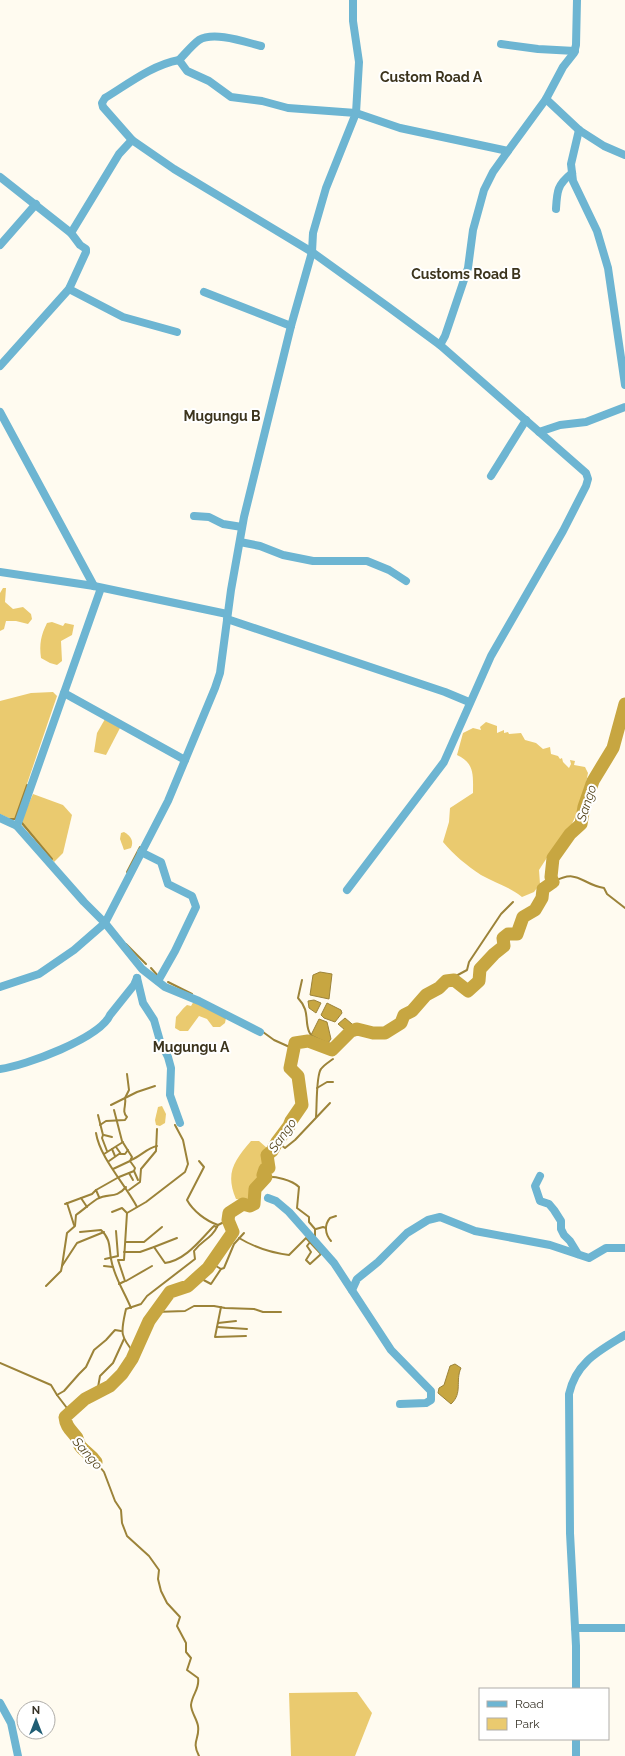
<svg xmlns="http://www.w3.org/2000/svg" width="625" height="1756" font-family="Raleway,sans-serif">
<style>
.green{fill:#eaca6f}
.water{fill:#c7a641;stroke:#9c8339}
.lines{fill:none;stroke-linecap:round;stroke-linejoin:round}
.stream{stroke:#9c8339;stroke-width:2}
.river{stroke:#c7a641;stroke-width:13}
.street{stroke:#6db5d2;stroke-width:8}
.labels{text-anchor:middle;stroke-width:4;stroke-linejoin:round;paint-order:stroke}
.water-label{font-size:13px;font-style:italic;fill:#584920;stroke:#fff}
.quarter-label{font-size:14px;font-weight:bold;fill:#3c341d;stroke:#fff}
</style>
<rect width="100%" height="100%" fill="#fffbf0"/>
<g class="green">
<path d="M 3,588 L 6,588 L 5,602 L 13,609 L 23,607 L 31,614 L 32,619 L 28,624 L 16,621 L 6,621 L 4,629 L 0,631 L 0,593 Z"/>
<path d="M 52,622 L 63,626 L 65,623 L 74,625 L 72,635 L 61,641 L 62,661 L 57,665 L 50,663 L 41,658 C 39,644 41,635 47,623 Z"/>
<path d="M 53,692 L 57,696 L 15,819 L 11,819 L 0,814 L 0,701 L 31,693 Z"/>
<path d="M 105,719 L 120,728 L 106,755 L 94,752 L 97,733 Z"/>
<path d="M 486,722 L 497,726 L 497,733 L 504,730 L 504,733 L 508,732 L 509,734 L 521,733 L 525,740 L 536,743 L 543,749 L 550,747 L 551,754 L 558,756 L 560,759 L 562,758 L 563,762 L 569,768 L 571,764 L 570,760 L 575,761 L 574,765 L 585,767 L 588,773 L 586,783 L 591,783 L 570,828 L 550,853 L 539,870 L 540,884 L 534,892 L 522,897 C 508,886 495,883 481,875 C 466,865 454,855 443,842 L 449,822 L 450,808 L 473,793 C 473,776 475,763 457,755 L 463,733 L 473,728 L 481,730 L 480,727 Z"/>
<path d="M 33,794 L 63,805 L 72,815 L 63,853 L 54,862 L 22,825 L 21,821 Z"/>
<path d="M 124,832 C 131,836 134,841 131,848 L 124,850 L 120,839 L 121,833 Z"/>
<path d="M 194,1001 L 226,1018 L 225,1023 L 220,1027 L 213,1027 L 207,1019 L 199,1016 L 188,1031 L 180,1031 L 175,1028 L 176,1017 C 180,1013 182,1009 187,1005 L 191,1006 Z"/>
<path d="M 162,1106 L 166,1114 L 165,1123 L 160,1126 L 156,1125 L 155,1120 L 158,1107 Z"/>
<path d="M 251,1141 L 259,1141 L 267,1148 L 265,1152 L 266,1164 L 247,1200 L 236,1199 C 225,1173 234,1161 251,1141 Z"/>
<path d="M 357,1692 L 372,1713 L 355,1756 L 291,1756 L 289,1693 Z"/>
</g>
<g class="water">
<path d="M 320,972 L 332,974 L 329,999 L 310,995 L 313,975 Z"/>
<path d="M 314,1000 L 321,1003 L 316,1013 L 309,1008 L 308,1001 Z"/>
<path d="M 327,1003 L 341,1010 L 342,1013 L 335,1022 L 324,1018 L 321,1015 Z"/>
<path d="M 345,1018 L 352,1024 L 345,1030 L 338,1024 Z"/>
<path d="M 319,1019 L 327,1022 L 331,1039 L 328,1043 L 311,1035 Z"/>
<path d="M 455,1364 L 461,1368 C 455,1381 463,1393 451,1404 L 438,1393 L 439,1388 L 444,1385 L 450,1366 Z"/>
</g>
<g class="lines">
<g class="stream">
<path d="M 10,819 L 15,819 L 27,785"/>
<path d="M 22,823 L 52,859"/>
<path d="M 127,872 L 140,847"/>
<path d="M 553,882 C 579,868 580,884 604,888 L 607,894 L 625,908"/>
<path d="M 126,944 L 146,964"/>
<path d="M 151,968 L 158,976"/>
<path d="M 302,980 L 298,998 C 315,1016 297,1027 321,1046"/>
<path d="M 452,980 L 454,977 L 467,970 L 469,962 L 501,914 L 513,902"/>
<path d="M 168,982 L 192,994"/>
<path d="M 263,1032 L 274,1040 L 294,1049"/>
<path d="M 317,1088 L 327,1082 L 333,1082"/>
<path d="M 111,1105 L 137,1092 L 155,1086"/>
<path d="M 114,1110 L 122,1141 L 132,1157 L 130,1161"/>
<path d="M 98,1115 L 103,1135 L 102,1138 L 107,1151"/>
<path d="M 316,1117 C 317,1106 316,1075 321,1069 C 324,1065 329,1062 333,1059"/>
<path d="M 100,1125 L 106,1121 L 125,1120 L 127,1117 C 121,1111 127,1105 125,1098 L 129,1090 L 127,1074"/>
<path d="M 96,1133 C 100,1158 125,1184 137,1207"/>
<path d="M 104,1135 L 112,1137"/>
<path d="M 277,1142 L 285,1148 L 295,1140 L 330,1103"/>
<path d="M 116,1147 L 121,1154"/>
<path d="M 112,1149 L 115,1156"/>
<path d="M 104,1154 L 123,1142"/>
<path d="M 131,1160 C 141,1156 147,1148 157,1146"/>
<path d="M 109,1161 L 119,1154 L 125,1154 L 128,1150"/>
<path d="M 199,1161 L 204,1167 L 187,1200 C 193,1211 206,1221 218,1225"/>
<path d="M 113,1169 L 130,1161 L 135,1168 L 134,1171 L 138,1180"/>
<path d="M 129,1173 L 133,1180"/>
<path d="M 266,1177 C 275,1176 292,1180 299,1187 L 297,1208 L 309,1217 L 309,1222 L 315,1229 L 315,1237"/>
<path d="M 96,1190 L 119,1177 L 134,1171"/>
<path d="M 129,1190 L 140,1182 L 141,1169 L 156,1151 L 157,1129"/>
<path d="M 81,1198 L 87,1207"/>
<path d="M 67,1203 L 74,1225"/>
<path d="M 65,1204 L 92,1194 L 96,1190 L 99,1197"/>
<path d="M 112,1212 L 122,1208 L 127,1213"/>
<path d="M 316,1229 L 323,1227 L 326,1228"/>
<path d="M 80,1232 L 101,1230 C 111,1239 109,1248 111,1259 C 114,1277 124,1291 131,1308"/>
<path d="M 239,1238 C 254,1247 272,1253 289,1255 L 306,1238 L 321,1254 L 310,1264 L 306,1260 L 311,1252 L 307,1246 L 310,1242"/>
<path d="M 331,1241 C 325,1234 324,1225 330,1218 L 336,1216"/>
<path d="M 126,1242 L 144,1242 L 162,1227"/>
<path d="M 154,1247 L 177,1238"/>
<path d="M 124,1252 L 140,1252 L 154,1247 L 165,1263 C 186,1260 200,1240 214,1226 L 217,1227"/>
<path d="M 105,1259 L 118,1256 L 116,1231"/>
<path d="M 211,1263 L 221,1269 L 224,1268 L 234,1244 L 244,1233"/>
<path d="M 62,1266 L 67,1233 L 75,1226 L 76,1215 C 83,1210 92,1202 97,1199 C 109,1192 115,1200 126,1187"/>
<path d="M 104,1266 L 113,1267"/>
<path d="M 198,1277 L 211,1284 L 221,1269"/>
<path d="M 126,1281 L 152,1266"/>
<path d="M 119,1284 L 125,1281 L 118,1260 L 124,1260 L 127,1213 L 146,1202 L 185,1172 L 188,1164 L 183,1140 L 175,1125"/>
<path d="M 46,1286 L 61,1271 L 62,1266 L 77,1243 L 104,1232"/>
<path d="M 221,1307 L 215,1337 L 246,1336"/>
<path d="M 155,1312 L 185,1311 L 194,1306 L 214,1306 L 225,1308 L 254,1309 L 263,1312 L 281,1312"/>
<path d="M 218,1323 L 236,1321"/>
<path d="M 217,1327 L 247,1329"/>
<path d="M 135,1354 C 119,1335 121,1332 126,1309 L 141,1304 L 147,1296 L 195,1259 L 194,1251 C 203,1239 211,1240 218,1225 L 228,1220"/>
<path d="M 0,1363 L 51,1385 L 57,1395"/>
<path d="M 97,1393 L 100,1376 L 113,1363 L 124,1339"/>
<path d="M 70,1412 L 57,1395 L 64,1391 L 79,1374 L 86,1367 L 94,1350 L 106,1340 L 115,1330 L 121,1331"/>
<path d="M 96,1462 L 104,1472 L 115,1501 L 121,1510 L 122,1523 L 127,1536 L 149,1556 L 159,1570 L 158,1579 L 161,1591 L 167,1603 L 180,1617 L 177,1626 L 186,1643 L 186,1652 L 191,1658 L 187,1670 L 198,1678 C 200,1689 192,1694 191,1705 C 191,1712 197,1719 198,1726 C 200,1739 191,1741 199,1756"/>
</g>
<path class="river" d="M 96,1462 C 91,1454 86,1453 81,1447 C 79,1445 78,1441 77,1438 C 71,1430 66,1427 65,1417 L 85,1399 L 110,1386 L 122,1374 L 132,1359 L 149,1321 L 170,1292 L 188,1286 L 208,1268 L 233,1232 L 228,1220 L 229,1213 L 243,1204 L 250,1206 L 254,1204 L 255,1189 L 266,1177 L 263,1175 L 265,1169 L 269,1168 L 267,1155 L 272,1151 L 277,1142 L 289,1126 L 291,1121 L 302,1105 L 298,1076 L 290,1068 L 295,1043 L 308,1041 L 332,1050 L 351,1031 L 357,1029 L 373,1033 L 385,1033 L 401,1023 L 404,1015 L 412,1011 L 426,995 L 439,988 L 446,981 L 454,980 L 468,991 L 479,981 L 480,969 L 494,954 L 504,946 L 503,938 L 508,934 L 517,934 L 523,917 L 535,910 L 542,898 L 543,889 L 553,882 L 551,877 L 553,858 L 570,834 L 581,824 L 584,807 L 593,781 L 613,748 L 625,704"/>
<g class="street">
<path d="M 501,44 L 538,49 L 575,51"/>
<path d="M 179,60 C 185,54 192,45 199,40 C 214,31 245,42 261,46"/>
<path d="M 546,99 L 579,130 L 604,146 L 625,155"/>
<path d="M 579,130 L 571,164 L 573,181 L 597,231 L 608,268 L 625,385"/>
<path d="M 132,140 L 103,107 L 102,103 L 105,98 C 128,84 152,65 179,60 L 187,71 L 209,81 L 231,97 L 262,101 L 288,108 L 356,113 L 400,128 L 508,151 L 493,172 L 484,190 L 473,230 L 468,268 L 445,336 L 440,345"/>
<path d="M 508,151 L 546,99 L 563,67 L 574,53 L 576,45 L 577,0"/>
<path d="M 0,177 L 71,233 L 119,154 L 132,140 L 174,169 L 312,252 L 387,306 L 440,345 L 586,473 L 588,479 L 586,486 L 563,531 L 491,656 L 444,762 L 347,890"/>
<path d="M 556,209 C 557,191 557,185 572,173"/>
<path d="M 0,245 L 36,204"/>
<path d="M 69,289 L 123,317 L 177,332"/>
<path d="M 204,292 L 291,326"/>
<path d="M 0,366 L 69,289 L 86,252 L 86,249 L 80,245 L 71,233"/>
<path d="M 0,412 L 94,586"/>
<path d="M 539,432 L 560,425 L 586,422 L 625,407"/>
<path d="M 491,476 L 526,420"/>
<path d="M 194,516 L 209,517 L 223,524 L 242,527"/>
<path d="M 240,542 L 260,546 L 283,555 L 313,561 L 367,561 L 389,570 L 406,581"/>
<path d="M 0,572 L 94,586 L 227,614"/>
<path d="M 101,588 L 17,826 L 84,902 L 105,923 L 142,969 L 165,987 L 199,1001 L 260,1032"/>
<path d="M 227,619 L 445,692 L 469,702"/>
<path d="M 64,693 L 185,760"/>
<path d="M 0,818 L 17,826"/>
<path d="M 141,852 L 161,862 L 168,884 L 192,896 L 196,907 L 175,951 L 158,981"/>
<path d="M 137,978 L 143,1003 L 154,1020 L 160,1041 L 168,1057 L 171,1068 L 170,1095 L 180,1123"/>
<path d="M 0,987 L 39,974 L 74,950 L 105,923 L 168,801 L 215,688 L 220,673 L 231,590 L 244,517 L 291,326 L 312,252 L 313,233 L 326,188 L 356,113 L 359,62 L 353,21 L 353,0"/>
<path d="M 0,1069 C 25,1066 100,1038 110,1015 L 134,985 L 137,978"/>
<path d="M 540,1176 L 535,1186 L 540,1201 L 549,1204 L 554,1210 L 561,1221 L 561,1229 L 564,1235 L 570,1241 L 578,1254"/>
<path d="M 268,1198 L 276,1201 L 289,1212 L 334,1263 L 391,1350 L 431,1391 L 431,1400 L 426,1403 L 400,1404"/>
<path d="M 352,1290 L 357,1279 L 378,1262 L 407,1233 L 428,1220 L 440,1217 L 475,1231 L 550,1245 L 589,1258 L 606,1248 L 625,1248"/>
<path d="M 575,1628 L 625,1628"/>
<path d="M 576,1689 L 576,1646 L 570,1533 L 569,1394 C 576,1362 599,1351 625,1335"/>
<path d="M 0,1703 L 11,1723 L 18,1756"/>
<path d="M 576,1739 L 576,1756"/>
</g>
</g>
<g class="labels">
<g class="water-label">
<text transform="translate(586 803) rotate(-72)" y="5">Sango</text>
<text transform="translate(282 1135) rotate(-55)" y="5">Sango</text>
<text transform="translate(88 1453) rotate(49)" y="5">Sango</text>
</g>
<g class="quarter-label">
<text x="431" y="82">Custom Road A</text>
<text x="466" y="279">Customs Road B</text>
<text x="222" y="421">Mugungu B</text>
<text x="191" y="1052">Mugungu A</text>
</g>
</g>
<rect x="479" y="1688" width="130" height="52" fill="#ffffff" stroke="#afada9"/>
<rect x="487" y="1701" width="20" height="6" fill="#6db5d2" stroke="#afada9"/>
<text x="515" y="1708" font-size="12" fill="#363227">Road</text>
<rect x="487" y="1718" width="20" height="12" fill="#eaca6f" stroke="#afada9"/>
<text x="515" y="1728" font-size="12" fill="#363227">Park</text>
<g transform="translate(36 1720)"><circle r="19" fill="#ffffff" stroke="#afada9"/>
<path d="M0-3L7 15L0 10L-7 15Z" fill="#1f5d74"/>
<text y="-6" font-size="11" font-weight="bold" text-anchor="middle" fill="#363227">N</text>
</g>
</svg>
